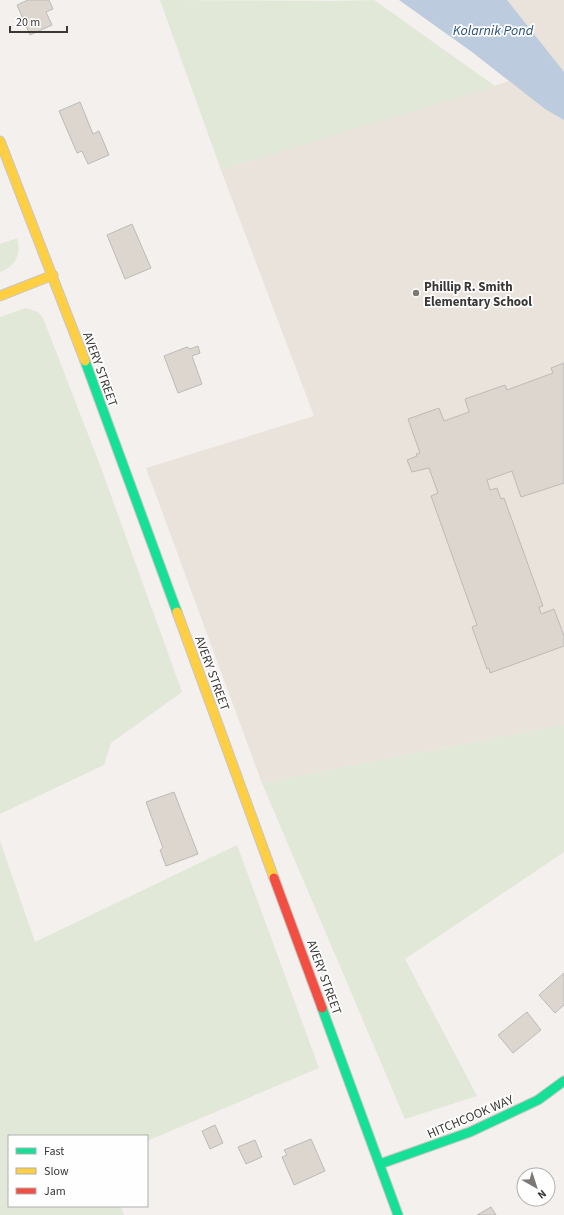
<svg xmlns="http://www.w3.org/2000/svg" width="564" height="1215" font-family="'Source Sans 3',sans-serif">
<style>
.built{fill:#eae3dc}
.green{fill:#e1e8d7}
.water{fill:#bcccde}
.building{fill:#dcd6cf;stroke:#bcbab8}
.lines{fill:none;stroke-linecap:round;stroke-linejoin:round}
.fast-casing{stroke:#c8c6c4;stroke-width:11}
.slow-casing{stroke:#c8c6c4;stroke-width:11}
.jam-casing{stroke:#c8c6c4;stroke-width:11}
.fast{stroke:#16e098;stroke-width:9}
.slow{stroke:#ffcf43;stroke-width:9}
.jam{stroke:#f24e42;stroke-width:9}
.poi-dot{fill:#7b7876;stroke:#fefefe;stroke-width:1.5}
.labels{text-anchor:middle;stroke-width:3.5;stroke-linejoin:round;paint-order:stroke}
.poi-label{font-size:13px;font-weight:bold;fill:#3a3836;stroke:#fefefe;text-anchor:start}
.street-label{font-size:13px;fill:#3a3836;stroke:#fefefe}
.water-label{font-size:14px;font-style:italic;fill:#2b5077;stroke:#fefefe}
</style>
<rect width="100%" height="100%" fill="#f3f0ed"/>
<path class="built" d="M 405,0 L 564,0 L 564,725 L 262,783 L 146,468 L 314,416 L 221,170 L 516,79 Z"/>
<g class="green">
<path d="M 160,0 L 336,1 L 374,0 L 495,86 L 221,170 Z"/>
<path d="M 17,238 C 22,253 15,267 0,272 L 0,244 Z"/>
<path d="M 26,308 L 38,312 L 43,318 L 101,468 L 182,692 L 111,743 L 104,765 L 0,814 L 0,317 Z"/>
<path d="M 564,725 L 564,852 L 405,959 L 477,1096 L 405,1119 L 262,783 Z"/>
<path d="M 0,841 L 35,942 L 237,845 L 319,1068 L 147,1141 L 147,1136 L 9,1136 L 9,1206 L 121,1206 L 124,1215 L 0,1215 Z"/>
</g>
<path class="water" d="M 399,0 L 507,0 L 564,72 L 564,120 L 545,109 L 472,52 Z"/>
<g class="building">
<path d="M 28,0 L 49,0 L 53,9 L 46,12 L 52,25 L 30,35 L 17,5 Z"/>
<path d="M 80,102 L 93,134 L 99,131 L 109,155 L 88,164 L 82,151 L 77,153 L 59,111 Z"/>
<path d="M 132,224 L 151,268 L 125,279 L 107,235 Z"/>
<path d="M 198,346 L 200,353 L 192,356 L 202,384 L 178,393 L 164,356 L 187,347 L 190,349 Z"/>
<path d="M 564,363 L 564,483 L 521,497 L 512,471 L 487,480 L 490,490 L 497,488 L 501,499 L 504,498 L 543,606 L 539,607 L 541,614 L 554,609 L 564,636 L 564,646 L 490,673 L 489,668 L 487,669 L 472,627 L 477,625 L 431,496 L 438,493 L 429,468 L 412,472 L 407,460 L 417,456 L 416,454 L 420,453 L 408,419 L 439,408 L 444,421 L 469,412 L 465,399 L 505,385 L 507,390 L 553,373 L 551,368 Z"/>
<path d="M 174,792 L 198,854 L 166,866 L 160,850 L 163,848 L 146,802 Z"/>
<path d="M 564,973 L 564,1005 L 555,1013 L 539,995 Z"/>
<path d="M 527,1012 L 541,1030 L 513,1053 L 498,1035 Z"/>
<path d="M 215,1125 L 223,1143 L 210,1149 L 202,1131 Z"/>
<path d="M 311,1139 L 325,1171 L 294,1185 L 282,1157 L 287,1155 L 284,1150 Z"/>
<path d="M 255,1140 L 262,1157 L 246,1164 L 238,1147 Z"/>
<path d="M 491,1207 L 496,1215 L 477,1215 Z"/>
</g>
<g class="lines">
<defs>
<g id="fast">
<path d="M 85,361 L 177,612"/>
<path d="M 322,1008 L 398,1215"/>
<path d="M 380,1164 L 470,1132 L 538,1100 L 564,1081"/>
</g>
<g id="slow">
<path d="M 0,141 L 85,361"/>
<path d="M 0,296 L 53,275"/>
<path d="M 177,612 L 274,878"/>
</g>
<path id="jam" d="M 274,878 L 322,1008"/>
</defs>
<use href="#fast" class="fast-casing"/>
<use href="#slow" class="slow-casing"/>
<use href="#jam" class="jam-casing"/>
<use href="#fast" class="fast"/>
<use href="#slow" class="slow"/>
<use href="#jam" class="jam"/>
</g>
<circle class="poi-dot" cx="416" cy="293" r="4"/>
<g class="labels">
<g class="poi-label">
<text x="424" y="291">Phillip R. Smith<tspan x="424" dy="15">Elementary School</tspan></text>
</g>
<g class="street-label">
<text transform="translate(101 369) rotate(70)" y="5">AVERY STREET</text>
<text transform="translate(213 673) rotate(70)" y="5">AVERY STREET</text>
<text transform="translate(325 977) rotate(70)" y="5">AVERY STREET</text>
<text transform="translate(470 1116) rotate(-23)" y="5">HITCHCOOK WAY</text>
</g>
<g class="water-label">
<text x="493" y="35">Kolarnik Pond</text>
</g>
</g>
<rect x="8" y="1135" width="140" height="72" fill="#fefefe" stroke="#b0afae"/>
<rect x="16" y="1148" width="20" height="6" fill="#16e098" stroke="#b0afae"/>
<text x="44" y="1155" font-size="12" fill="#3a3836">Fast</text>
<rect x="16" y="1168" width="20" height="6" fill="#ffcf43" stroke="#b0afae"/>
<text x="44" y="1175" font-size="12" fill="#3a3836">Slow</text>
<rect x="16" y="1188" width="20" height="6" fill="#f24e42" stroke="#b0afae"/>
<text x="44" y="1195" font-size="12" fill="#3a3836">Jam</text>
<g transform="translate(536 1187) rotate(141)"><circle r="19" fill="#fefefe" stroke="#b0afae"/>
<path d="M0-3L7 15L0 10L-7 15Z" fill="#7b7876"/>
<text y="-6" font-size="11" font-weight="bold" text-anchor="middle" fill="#3a3836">N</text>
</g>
<path d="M10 26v6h57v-6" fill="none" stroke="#3a3836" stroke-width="2"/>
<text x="16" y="26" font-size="12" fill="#3a3836" stroke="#fefefe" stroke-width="3" paint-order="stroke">20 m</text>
</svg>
